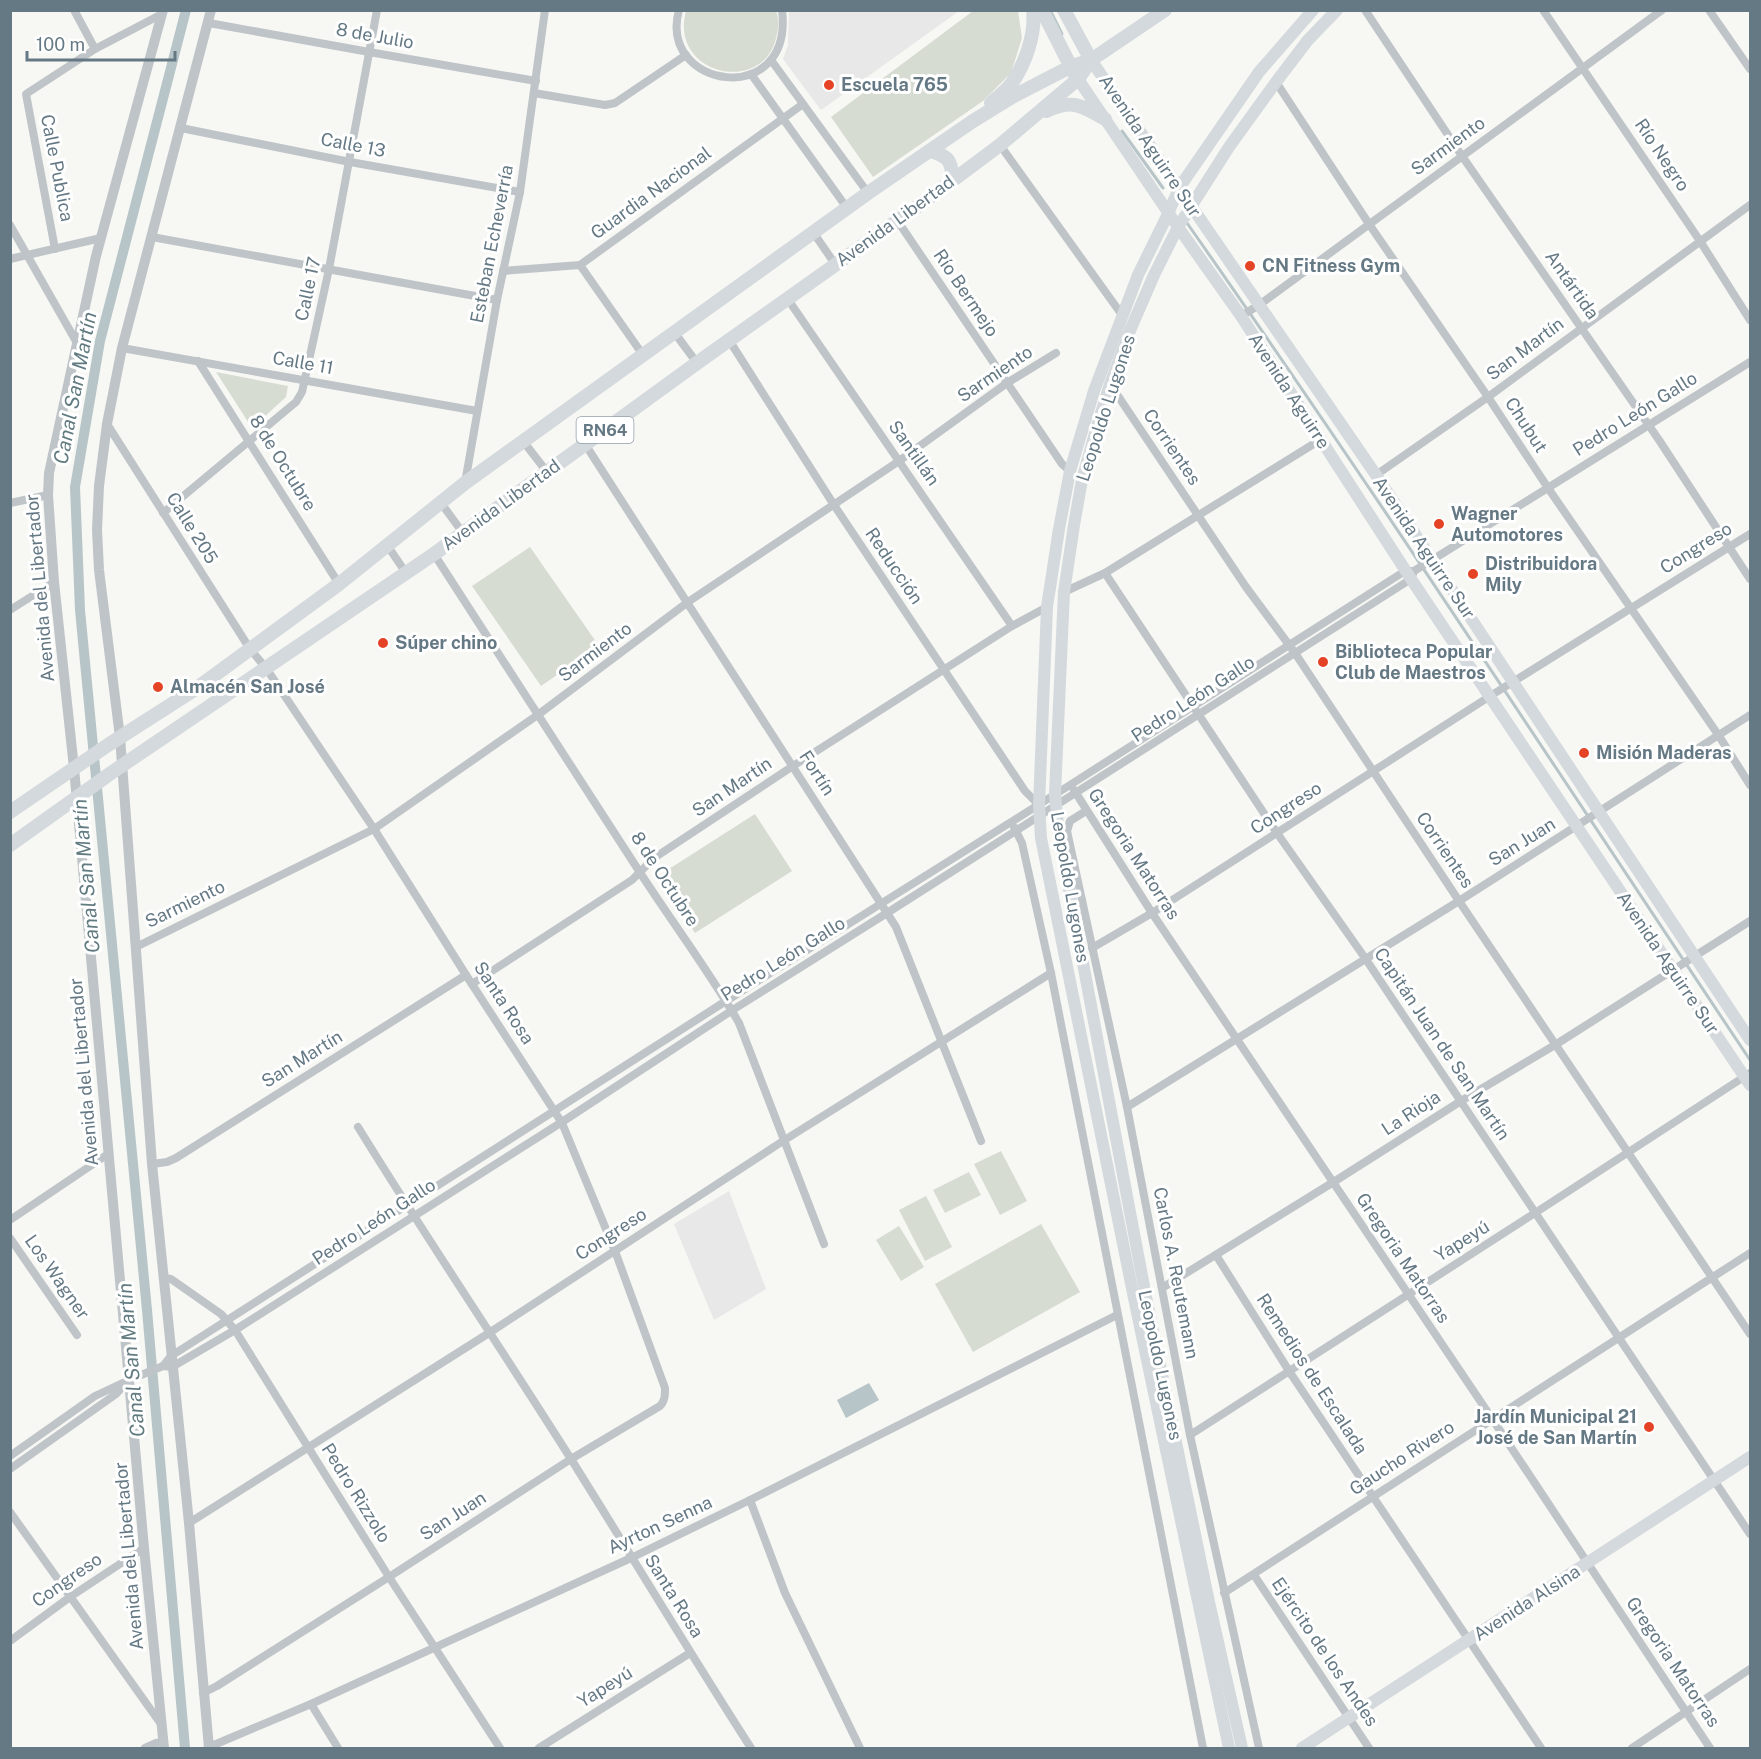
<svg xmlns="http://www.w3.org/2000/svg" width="1761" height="1759" font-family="'Public Sans',sans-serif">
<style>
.built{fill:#e7e8e7}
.green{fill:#d7dcd3}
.water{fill:#b7c5c8}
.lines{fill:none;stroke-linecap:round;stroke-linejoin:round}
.stream{stroke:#b7c5c8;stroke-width:3}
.canal{stroke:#b7c5c8;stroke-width:10}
.minor{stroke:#bfc4c8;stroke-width:8}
.tertiary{stroke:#bfc4c8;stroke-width:10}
.secondary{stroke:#d4d9dd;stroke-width:12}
.primary{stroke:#d4d9dd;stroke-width:14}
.poi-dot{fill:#e54325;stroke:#fff;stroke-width:2}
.labels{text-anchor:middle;stroke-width:6;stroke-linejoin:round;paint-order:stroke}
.shield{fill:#fff;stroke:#93a1aa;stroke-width:1.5}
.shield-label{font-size:16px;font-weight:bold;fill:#657985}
.street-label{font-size:18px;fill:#657985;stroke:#fff}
.poi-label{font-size:18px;font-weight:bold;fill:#657985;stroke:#fff;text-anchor:start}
.water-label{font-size:20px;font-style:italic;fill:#617b81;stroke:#fff}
</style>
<rect width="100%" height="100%" fill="#f7f7f3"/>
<g class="built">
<path d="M 789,11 L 789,10 L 959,11 L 821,110 L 783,59 L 788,45 Z"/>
<path d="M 729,1191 L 766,1289 L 714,1320 L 674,1224 Z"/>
</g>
<g class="green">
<path d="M 686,11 L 776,11 C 780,21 778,32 775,42 C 758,95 669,73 686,11 Z"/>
<path d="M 973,11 L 1018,11 L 1022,38 L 1011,73 L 983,101 L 873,177 L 831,117 Z"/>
<path d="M 216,372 L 288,386 L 286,397 L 252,428 Z"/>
<path d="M 530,547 L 599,646 L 541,686 L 472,586 Z"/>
<path d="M 755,814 L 792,871 L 695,933 L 658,876 Z"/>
<path d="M 1001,1151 L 1027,1201 L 1000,1215 L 974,1164 Z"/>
<path d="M 969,1172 L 981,1195 L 945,1213 L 933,1190 Z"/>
<path d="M 926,1196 L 952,1247 L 925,1261 L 899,1210 Z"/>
<path d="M 1041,1224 L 1080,1292 L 973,1352 L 935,1284 Z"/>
<path d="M 899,1226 L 924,1267 L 901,1281 L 876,1240 Z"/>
</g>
<path class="water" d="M 869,1383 L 879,1400 L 846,1418 L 837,1400 Z"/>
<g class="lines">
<g class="stream">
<path d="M 1050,10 L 1062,34"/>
<path d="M 1122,131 L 1163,188"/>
<path d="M 1187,223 C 1380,498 1563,780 1750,1060"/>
</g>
<path class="canal" d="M 185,1748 L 147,1310 L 80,610 L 75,487 L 100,341 L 186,10"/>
<g class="minor">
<path d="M 74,10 L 95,49"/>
<path d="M 679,10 C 657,89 794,110 782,10"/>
<path d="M 1365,10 L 1462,156 L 1659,440 L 1750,579"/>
<path d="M 1543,10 L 1700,241 L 1750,320"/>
<path d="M 1709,10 L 1750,69"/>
<path d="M 209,23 L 369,52 L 536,81"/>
<path d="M 771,60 L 868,193"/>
<path d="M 751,74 L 847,208"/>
<path d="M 1276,82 L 1369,224 L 1488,397 L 1548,488 L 1719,736 L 1750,785"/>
<path d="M 534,93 L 605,105 L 615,103 L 686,55"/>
<path d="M 181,128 L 350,162 L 520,192"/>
<path d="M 1000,145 L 1122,315"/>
<path d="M 897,220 L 1062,464 L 1070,471"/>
<path d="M 10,225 L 77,343"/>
<path d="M 813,232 L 835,264"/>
<path d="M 152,237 L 497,300"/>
<path d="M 55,249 L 26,94 L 95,49 L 162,14"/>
<path d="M 10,259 L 101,238"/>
<path d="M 580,265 L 643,355"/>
<path d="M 503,271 L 580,265 L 803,104"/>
<path d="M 787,298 L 1012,626"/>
<path d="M 1241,316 L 1259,305 L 1662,10"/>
<path d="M 674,332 L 697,363"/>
<path d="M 729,340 L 834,505 L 1025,791 L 1039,805"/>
<path d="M 122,348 L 477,411"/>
<path d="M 198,361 L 339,584"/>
<path d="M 1110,384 L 1246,587 L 1295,653 L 1459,901 L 1750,1334"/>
<path d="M 107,424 L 250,649 L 266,668 L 374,829 L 466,975 L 562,1123 L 615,1251 L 665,1388 C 665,1395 665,1401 660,1406 L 571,1459 L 389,1577 L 217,1686 L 203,1693"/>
<path d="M 523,441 L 547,472"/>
<path d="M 585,444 L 896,927 L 981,1141"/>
<path d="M 1376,475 L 1488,397 L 1750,205"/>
<path d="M 465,483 L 497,300 L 520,192 L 545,10"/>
<path d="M 10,503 L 48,495"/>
<path d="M 441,503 L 463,533"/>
<path d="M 163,513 L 296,402 L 302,392 L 329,269 L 377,10"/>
<path d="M 387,545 L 406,573"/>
<path d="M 434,554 C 503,659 571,765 639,871 C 672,922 709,971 739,1023 L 824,1244"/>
<path d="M 1414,571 L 1405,571 L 1070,785 L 726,1001 L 171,1356 L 163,1366 L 172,1367 L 235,1330 L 562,1122 L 731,1011 L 887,913 L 1411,579 L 1414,571 L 1432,560 L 1750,362"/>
<path d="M 1105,573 L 1277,833 L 1365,958 L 1750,1534"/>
<path d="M 1064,592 L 1105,573 L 1320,440"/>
<path d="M 10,610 L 54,582"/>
<path d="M 1074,790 L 1152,913 L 1493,1420 L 1710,1748"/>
<path d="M 1086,811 L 1070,821 L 1067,831 L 1127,1107 L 1190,1435 L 1259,1748"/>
<path d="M 1014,827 L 1022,843 L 1051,973 L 1203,1748"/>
<path d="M 136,947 L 374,829 L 539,714 L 688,602 L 899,461 L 1007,383 L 1056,353"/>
<path d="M 1092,948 L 1152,913 L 1495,693 L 1750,534"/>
<path d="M 472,984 L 632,880 L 654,858 L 793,766 L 1012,626 L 1047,607"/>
<path d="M 1127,1107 L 1459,901 L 1750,715"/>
<path d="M 358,1127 C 427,1239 501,1348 571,1459 C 631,1555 690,1653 751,1748"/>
<path d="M 152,1164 L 167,1162 L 176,1158 L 466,975"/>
<path d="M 10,1220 L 108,1154"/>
<path d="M 10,1238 L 77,1335"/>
<path d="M 1216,1255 L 1289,1371 L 1541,1748"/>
<path d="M 163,1278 L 171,1279 L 221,1314 L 235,1330 L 389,1577 L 500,1748"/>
<path d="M 1162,1288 L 1332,1183 L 1461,1101 L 1555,1045 L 1750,921"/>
<path d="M 129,1380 L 163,1366"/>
<path d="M 1190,1435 L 1535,1213 L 1750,1073"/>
<path d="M 10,1456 L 95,1396 L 129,1380 L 116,1394 L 10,1469"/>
<path d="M 750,1500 L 785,1593 L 860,1748"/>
<path d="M 10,1512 L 161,1724"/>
<path d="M 189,1523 L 489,1333 L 783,1141 L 1051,973"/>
<path d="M 1254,1575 L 1369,1748"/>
<path d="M 1224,1593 L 1750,1253"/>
<path d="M 10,1641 L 70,1597 L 144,1548"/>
<path d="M 311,1704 L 338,1748"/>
<path d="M 209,1747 L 311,1704 L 631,1558 L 750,1500 L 1117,1315"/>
<path d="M 145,1748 L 156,1743 L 163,1742"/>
<path d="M 539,1748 L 690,1653"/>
<path d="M 1632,1748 L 1750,1669"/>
</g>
<g class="tertiary">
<path d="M 163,10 L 96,256 L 49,473 L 48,495 L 54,582 L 74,768 L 144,1548 L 164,1748"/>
<path d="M 209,1748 L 189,1523 L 152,1164 L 120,737 L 99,570 L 97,530 L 99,486 L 107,424 L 122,348 L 211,10"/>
</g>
<g class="secondary">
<path d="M 1091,60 L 1376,475 L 1750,1040"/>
<path d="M 1078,79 L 1178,227 L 1241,316 L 1411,579 L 1750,1085"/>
<path d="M 1229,1748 L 1135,1303 L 1041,838 L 1039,805 L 1047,607 L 1059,529 L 1070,471 L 1094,391 L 1138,275 L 1168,214 L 1179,188 L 1259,72 L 1313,10"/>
<path d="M 1242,1748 L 1209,1602 L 1146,1297 L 1059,836 L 1055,794 L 1064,592 L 1074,525 L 1082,480 L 1097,426 L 1110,384 L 1128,335 L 1154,275 L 1178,227 L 1229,147 L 1276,82 L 1308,40 L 1337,10"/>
<path d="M 1302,1748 L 1750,1457"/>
</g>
<g class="primary">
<path d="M 1042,10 L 1075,75"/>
<path d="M 1064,10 L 1091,60"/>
<path d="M 991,103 C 998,97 1006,91 1012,83 C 1025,64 1036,34 1033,10"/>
<path d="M 1046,111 C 1073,99 1081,105 1105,119"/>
<path d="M 931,151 C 949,157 951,160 953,179"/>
<path d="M 10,812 L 108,745 L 197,688 L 339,584 L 465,483 L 868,193 L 973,121 L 1012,97 L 1070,67 L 1091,60 L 1165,10"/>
<path d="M 10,845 L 111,773 L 434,554 L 697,363 L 921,204 L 1000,145 L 1078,79 L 1091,60"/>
</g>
</g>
<g class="poi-dot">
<circle cx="829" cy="85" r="6"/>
<circle cx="1250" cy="266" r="6"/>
<circle cx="1439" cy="524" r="6"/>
<circle cx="1473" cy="574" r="6"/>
<circle cx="383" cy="643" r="6"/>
<circle cx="1323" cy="662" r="6"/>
<circle cx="158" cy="687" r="6"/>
<circle cx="1584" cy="753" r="6"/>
<circle cx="1649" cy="1427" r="6"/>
</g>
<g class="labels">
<rect class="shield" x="576.5" y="417" width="57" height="26" rx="4.5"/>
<g class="shield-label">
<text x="605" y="436">RN64</text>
</g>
<g class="street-label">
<text transform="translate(375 36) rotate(10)" y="6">8 de Julio</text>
<text transform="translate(353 145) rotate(11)" y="6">Calle 13</text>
<text transform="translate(1150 146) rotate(56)" y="6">Avenida Aguirre Sur</text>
<text transform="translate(1448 146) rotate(-36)" y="6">Sarmiento</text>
<text transform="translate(1662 155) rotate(56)" y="6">Río Negro</text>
<text transform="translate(57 168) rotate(79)" y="6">Calle Publica</text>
<text transform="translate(651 193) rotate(-36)" y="6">Guardia Nacional</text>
<text transform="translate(895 221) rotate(-36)" y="6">Avenida Libertad</text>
<text transform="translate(492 244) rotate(-79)" y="6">Esteban Echeverría</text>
<text transform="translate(1572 285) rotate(55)" y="6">Antártida</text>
<text transform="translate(308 289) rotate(-78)" y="6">Calle 17</text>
<text transform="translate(966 293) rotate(56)" y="6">Río Bermejo</text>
<text transform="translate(1525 349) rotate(-37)" y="6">San Martín</text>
<text transform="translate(303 363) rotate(10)" y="6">Calle 11</text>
<text transform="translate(995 374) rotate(-34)" y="6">Sarmiento</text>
<text transform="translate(1289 391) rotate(57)" y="6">Avenida Aguirre</text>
<text transform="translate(1106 408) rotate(-72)" y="6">Leopoldo Lugones</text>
<text transform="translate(1635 414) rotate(-32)" y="6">Pedro León Gallo</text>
<text transform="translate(1526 425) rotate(57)" y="6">Chubut</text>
<text transform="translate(1172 447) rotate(56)" y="6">Corrientes</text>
<text transform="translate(914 453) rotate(55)" y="6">Santillán</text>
<text transform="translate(283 463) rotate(58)" y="6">8 de Octubre</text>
<text transform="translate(501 505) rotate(-36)" y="6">Avenida Libertad</text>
<text transform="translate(192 528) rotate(58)" y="6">Calle 205</text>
<text transform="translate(1424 548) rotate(56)" y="6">Avenida Aguirre Sur</text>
<text transform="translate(1696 548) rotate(-32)" y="6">Congreso</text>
<text transform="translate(894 566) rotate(56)" y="6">Reducción</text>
<text transform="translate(40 588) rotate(-95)" y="6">Avenida del Libertador</text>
<text transform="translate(595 652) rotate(-37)" y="6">Sarmiento</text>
<text transform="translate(1193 699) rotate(-33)" y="6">Pedro León Gallo</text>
<text transform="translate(817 773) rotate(57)" y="6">Fortín</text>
<text transform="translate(732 787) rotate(-34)" y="6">San Martín</text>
<text transform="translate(1286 808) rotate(-33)" y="6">Congreso</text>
<text transform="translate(1522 842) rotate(-32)" y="6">San Juan</text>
<text transform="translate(1445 850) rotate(56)" y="6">Corrientes</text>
<text transform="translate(1134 854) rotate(57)" y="6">Gregoria Matorras</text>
<text transform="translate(665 879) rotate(57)" y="6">8 de Octubre</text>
<text transform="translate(1070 887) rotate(80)" y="6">Leopoldo Lugones</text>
<text transform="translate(185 904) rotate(-26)" y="6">Sarmiento</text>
<text transform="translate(783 959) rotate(-32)" y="6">Pedro León Gallo</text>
<text transform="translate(1668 963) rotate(56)" y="6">Avenida Aguirre Sur</text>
<text transform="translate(504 1003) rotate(57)" y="6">Santa Rosa</text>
<text transform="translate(1442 1044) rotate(56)" y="6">Capitán Juan de San Martín</text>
<text transform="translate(302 1059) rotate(-32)" y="6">San Martín</text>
<text transform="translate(84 1072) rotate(-95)" y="6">Avenida del Libertador</text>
<text transform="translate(1411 1113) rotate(-33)" y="6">La Rioja</text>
<text transform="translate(374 1222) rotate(-33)" y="6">Pedro León Gallo</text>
<text transform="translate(611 1234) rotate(-33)" y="6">Congreso</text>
<text transform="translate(1462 1241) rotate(-32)" y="6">Yapeyú</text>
<text transform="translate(1403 1258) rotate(56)" y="6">Gregoria Matorras</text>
<text transform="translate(1176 1273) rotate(79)" y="6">Carlos A. Reutemann</text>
<text transform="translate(57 1277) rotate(55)" y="6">Los Wagner</text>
<text transform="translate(1160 1365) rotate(78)" y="6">Leopoldo Lugones</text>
<text transform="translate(1312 1374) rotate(57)" y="6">Remedios de Escalada</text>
<text transform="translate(1402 1458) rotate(-33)" y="6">Gaucho Rivero</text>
<text transform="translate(356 1493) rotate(58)" y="6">Pedro Rizzolo</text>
<text transform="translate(453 1516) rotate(-33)" y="6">San Juan</text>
<text transform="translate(660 1525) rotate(-25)" y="6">Ayrton Senna</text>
<text transform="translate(129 1556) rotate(-95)" y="6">Avenida del Libertador</text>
<text transform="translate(67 1580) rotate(-35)" y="6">Congreso</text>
<text transform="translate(674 1596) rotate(58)" y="6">Santa Rosa</text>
<text transform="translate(1527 1603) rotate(-33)" y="6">Avenida Alsina</text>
<text transform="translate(1325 1652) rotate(56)" y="6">Ejército de los Andes</text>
<text transform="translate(1673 1662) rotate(56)" y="6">Gregoria Matorras</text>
<text transform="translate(605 1687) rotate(-32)" y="6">Yapeyú</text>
</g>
<g class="poi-label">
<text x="841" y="91">Escuela 765</text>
<text x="1262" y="272">CN Fitness Gym</text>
<text x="1451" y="520">Wagner<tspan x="1451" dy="21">Automotores</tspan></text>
<text x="1485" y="570">Distribuidora<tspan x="1485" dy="21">Mily</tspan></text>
<text x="395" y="649">Súper chino</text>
<text x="1335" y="658">Biblioteca Popular<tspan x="1335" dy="21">Club de Maestros</tspan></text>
<text x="170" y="693">Almacén San José</text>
<text x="1596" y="759">Misión Maderas</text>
<text x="1637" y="1423" text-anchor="end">Jardín Municipal 21<tspan x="1637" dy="21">José de San Martín</tspan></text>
</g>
<g class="water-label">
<text transform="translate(75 388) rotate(-79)" y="7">Canal San Martín</text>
<text transform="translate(86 876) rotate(-95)" y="7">Canal San Martín</text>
<text transform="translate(131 1360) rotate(-95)" y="7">Canal San Martín</text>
</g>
</g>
<rect width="1761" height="1759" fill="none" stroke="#657985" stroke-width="24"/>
<path d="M27 51v9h148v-9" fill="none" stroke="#657985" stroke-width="3"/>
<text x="36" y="51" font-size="18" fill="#657985" stroke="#ffffff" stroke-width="4.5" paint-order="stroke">100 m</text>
</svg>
